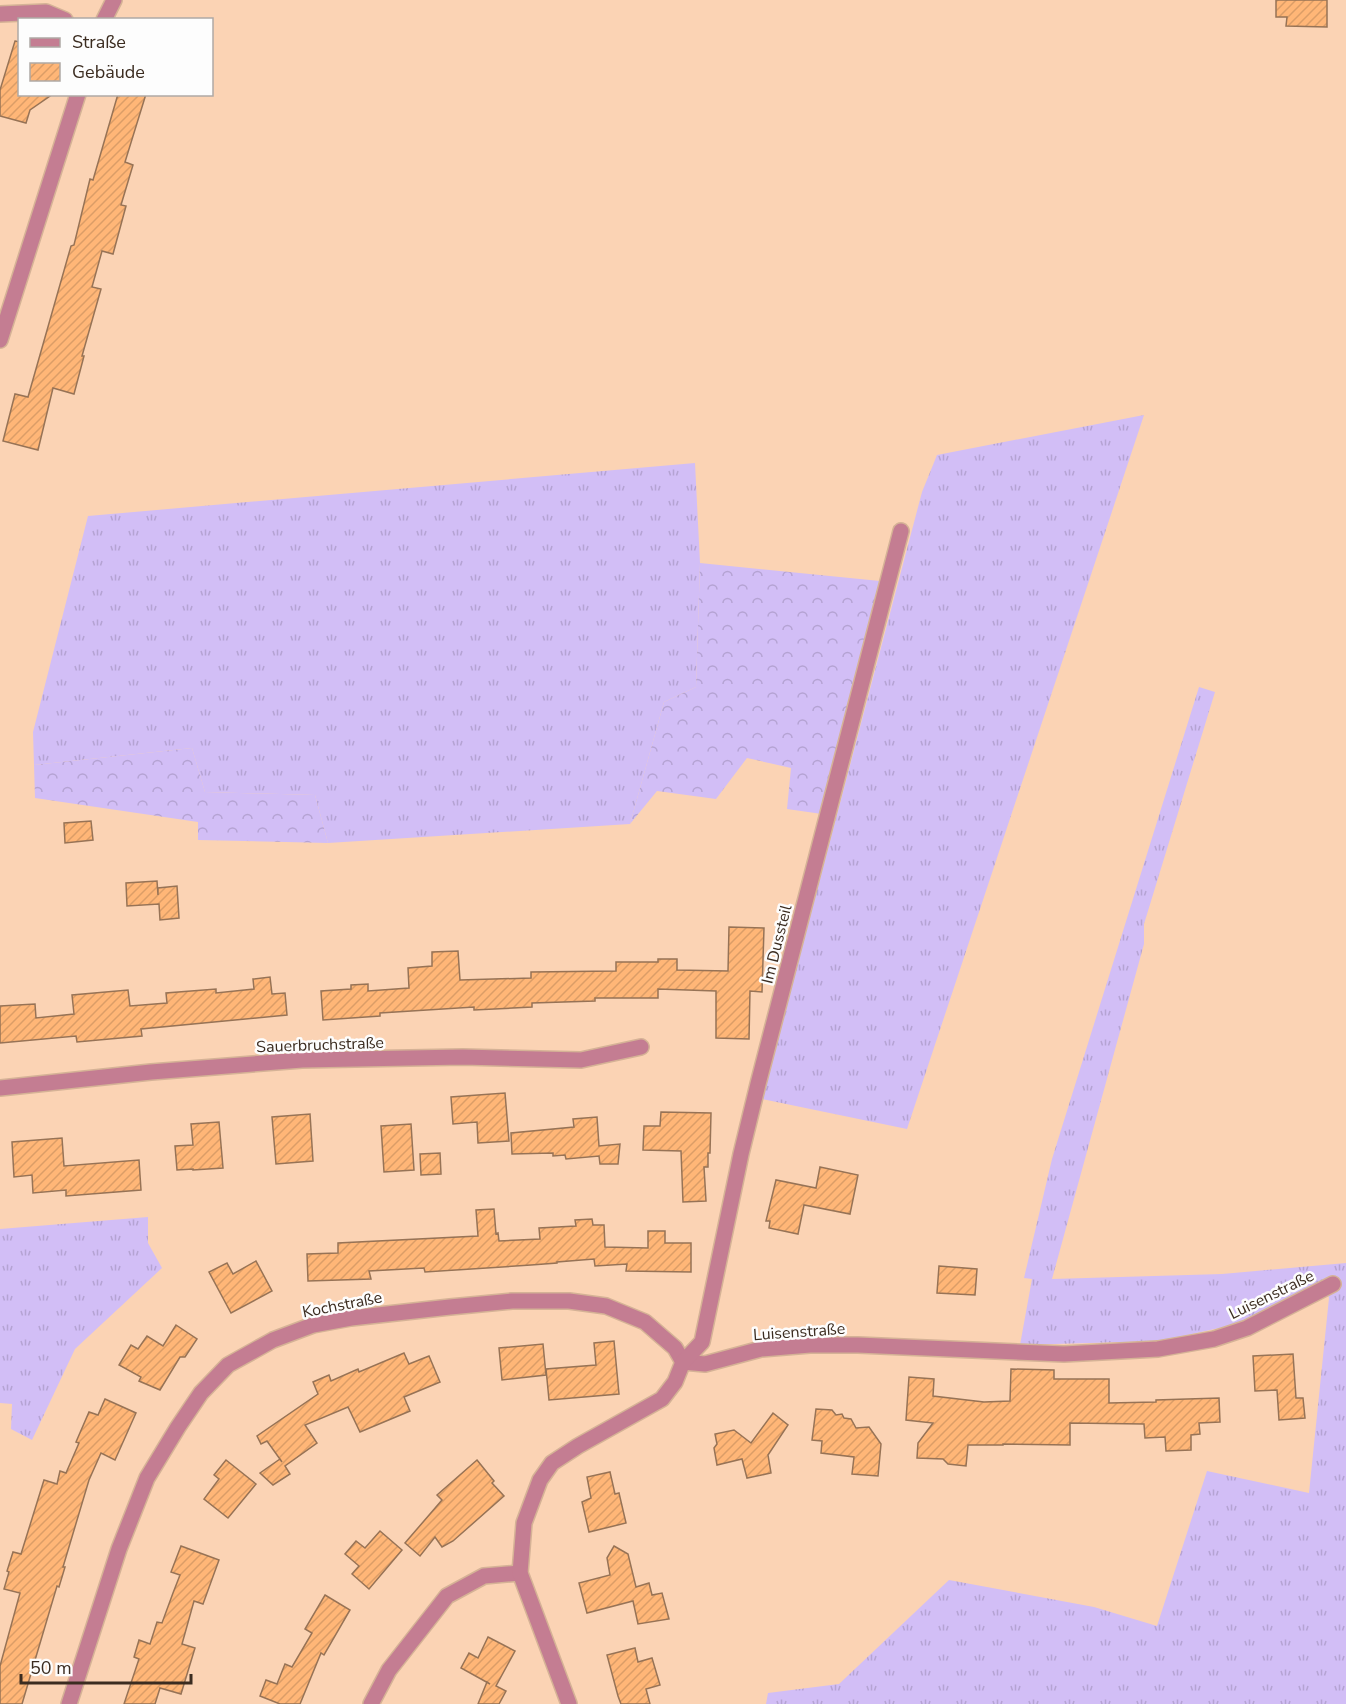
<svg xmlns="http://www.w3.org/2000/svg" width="1346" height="1704" font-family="'Nunito Sans',sans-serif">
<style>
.grass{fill:url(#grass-tufts)}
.forest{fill:url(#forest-crowns)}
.building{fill:url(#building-hatch);stroke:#977356;stroke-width:1.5}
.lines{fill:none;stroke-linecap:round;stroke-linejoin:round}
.street-casing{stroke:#d5b296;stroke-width:18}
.street{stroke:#c47d92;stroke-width:15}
.labels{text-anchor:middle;stroke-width:5;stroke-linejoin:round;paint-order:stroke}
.street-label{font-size:16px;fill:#3b2c20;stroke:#fdfdfd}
</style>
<defs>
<pattern id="grass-tufts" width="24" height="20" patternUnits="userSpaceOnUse" patternTransform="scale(1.5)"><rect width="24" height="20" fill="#d2bef6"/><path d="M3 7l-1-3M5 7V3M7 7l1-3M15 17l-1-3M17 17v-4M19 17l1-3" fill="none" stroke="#b5a3d3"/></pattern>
<pattern id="forest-crowns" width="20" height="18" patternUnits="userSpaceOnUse" patternTransform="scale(1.5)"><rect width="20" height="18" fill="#d2bef6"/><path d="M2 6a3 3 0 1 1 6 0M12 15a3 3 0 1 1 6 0" fill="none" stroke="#b5a3d3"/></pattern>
<pattern id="building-hatch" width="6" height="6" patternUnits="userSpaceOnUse" patternTransform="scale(1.5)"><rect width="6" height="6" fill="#ffb677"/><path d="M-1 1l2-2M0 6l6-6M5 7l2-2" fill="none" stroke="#db9d67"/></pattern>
</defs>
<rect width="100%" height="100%" fill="#fbd3b4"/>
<g class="grass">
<path d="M 1144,415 L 907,1129 L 762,1099 L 922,492 L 937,455 Z"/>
<path d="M 695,463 L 700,563 L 696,687 L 664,702 L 630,824 L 328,843 L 315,795 L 205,792 L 192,748 L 34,765 L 33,732 L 88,516 Z"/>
<path d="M 1199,687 L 1215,692 L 1144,924 L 1144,944 L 1052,1279 L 1222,1274 L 1346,1263 L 1346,1704 L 766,1704 L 768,1693 L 839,1684 L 949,1580 L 1094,1607 L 1157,1626 L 1207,1471 L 1309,1493 L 1329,1298 L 1323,1283 L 1242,1323 L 1160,1341 L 1020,1345 L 1032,1279 L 1024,1278 L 1052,1159 Z"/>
<path d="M 148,1217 L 148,1243 L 162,1268 L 75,1349 L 32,1440 L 11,1429 L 12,1404 L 0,1403 L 0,1229 Z"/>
</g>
<g class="forest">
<path d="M 700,563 L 880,581 L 822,814 L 787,809 L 791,768 L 747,758 L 716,799 L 657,791 L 630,824 L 664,702 L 696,687 Z"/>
<path d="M 192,748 L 205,792 L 315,795 L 328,843 L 198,840 L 198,822 L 35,798 L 34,765 Z"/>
</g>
<g class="building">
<path d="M 1276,0 L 1327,0 L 1327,27 L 1286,26 L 1287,17 L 1276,17 Z"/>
<path d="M 15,41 L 20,42 L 20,94 L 53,94 L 30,110 L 26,123 L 0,116 L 0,90 Z"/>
<path d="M 118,94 L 146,94 L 125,162 L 133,165 L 121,205 L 126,206 L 113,254 L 102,251 L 92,287 L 101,289 L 82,356 L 84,356 L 74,394 L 53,388 L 38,450 L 3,441 L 15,394 L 28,397 L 71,246 L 74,245 L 90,179 L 93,180 Z"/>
<path d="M 91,821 L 93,840 L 65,843 L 64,823 Z"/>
<path d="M 157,881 L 158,895 L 158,888 L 177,886 L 179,918 L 160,920 L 159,904 L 127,906 L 126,883 Z"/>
<path d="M 729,927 L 764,928 L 762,992 L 750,991 L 749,1039 L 716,1038 L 716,991 L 658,989 L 658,998 L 595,998 L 595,1001 L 532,1003 L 532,1007 L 474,1010 L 474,1007 L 380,1013 L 380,1016 L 323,1020 L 321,991 L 351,989 L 351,985 L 368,984 L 368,991 L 409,988 L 408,968 L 432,966 L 432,952 L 458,951 L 460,980 L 531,978 L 531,972 L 616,971 L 616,962 L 658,962 L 658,959 L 677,959 L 677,970 L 728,971 Z"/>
<path d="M 270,977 L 272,994 L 285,993 L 287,1015 L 141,1029 L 142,1036 L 77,1042 L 76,1036 L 0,1043 L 0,1006 L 35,1004 L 36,1018 L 74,1014 L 72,995 L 128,990 L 130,1006 L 167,1003 L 166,993 L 216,989 L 216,993 L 254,989 L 253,979 Z"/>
<path d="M 505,1093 L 509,1141 L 478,1143 L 477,1122 L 453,1124 L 451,1097 Z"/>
<path d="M 661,1112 L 711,1113 L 710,1153 L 708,1153 L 708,1167 L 704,1167 L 706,1201 L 683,1202 L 681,1151 L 643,1150 L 644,1126 L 660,1126 Z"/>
<path d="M 310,1114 L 313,1161 L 276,1164 L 272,1117 Z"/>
<path d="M 597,1117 L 599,1146 L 620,1144 L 618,1164 L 600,1164 L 599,1156 L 566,1159 L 565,1155 L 553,1156 L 553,1153 L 512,1154 L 511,1133 L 574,1127 L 573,1119 Z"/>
<path d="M 219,1122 L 223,1168 L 193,1170 L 193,1169 L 177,1170 L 175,1146 L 193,1145 L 191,1124 Z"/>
<path d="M 411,1124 L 414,1170 L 384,1172 L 381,1126 Z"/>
<path d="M 62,1138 L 64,1166 L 139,1160 L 141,1190 L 66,1196 L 66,1190 L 33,1193 L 32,1175 L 14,1177 L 12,1142 Z"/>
<path d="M 440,1153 L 441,1174 L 421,1175 L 420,1154 Z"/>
<path d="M 820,1167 L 858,1175 L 850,1214 L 804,1205 L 798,1234 L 769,1228 L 770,1221 L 766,1221 L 776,1180 L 816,1188 Z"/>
<path d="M 494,1209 L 496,1234 L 498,1233 L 499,1241 L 540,1239 L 539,1228 L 576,1226 L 575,1220 L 592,1219 L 593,1225 L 604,1225 L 605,1247 L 648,1248 L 648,1231 L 665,1231 L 665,1243 L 691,1243 L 691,1272 L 626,1271 L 627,1264 L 595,1266 L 594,1259 L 557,1262 L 557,1263 L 531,1265 L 425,1272 L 424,1268 L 369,1271 L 371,1279 L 308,1281 L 307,1254 L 338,1253 L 338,1243 L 478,1236 L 476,1210 Z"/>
<path d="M 256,1261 L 272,1291 L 231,1313 L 209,1272 L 227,1263 L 233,1274 Z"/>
<path d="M 939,1266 L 977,1269 L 975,1295 L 937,1293 Z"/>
<path d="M 176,1325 L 197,1339 L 185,1357 L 180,1357 L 160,1390 L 139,1381 L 141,1377 L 119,1365 L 131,1345 L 138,1349 L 147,1336 L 163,1346 Z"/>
<path d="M 614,1341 L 619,1394 L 549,1400 L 546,1369 L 596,1365 L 594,1343 Z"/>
<path d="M 543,1344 L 546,1375 L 502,1380 L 499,1348 Z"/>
<path d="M 404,1353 L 409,1364 L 429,1356 L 440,1382 L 404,1397 L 410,1411 L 360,1432 L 348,1407 L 305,1425 L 317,1443 L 285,1466 L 290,1474 L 273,1485 L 260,1473 L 280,1459 L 282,1462 L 267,1441 L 261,1444 L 257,1436 L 318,1394 L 313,1382 L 329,1375 L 331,1381 L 358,1369 L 359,1372 Z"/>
<path d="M 1293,1354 L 1296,1398 L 1303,1398 L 1305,1418 L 1279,1420 L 1277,1390 L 1255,1391 L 1253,1356 Z"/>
<path d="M 1011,1369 L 1054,1370 L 1054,1379 L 1109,1379 L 1109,1403 L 1156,1402 L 1156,1400 L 1219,1398 L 1220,1422 L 1199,1423 L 1200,1434 L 1191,1435 L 1191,1450 L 1166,1451 L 1165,1437 L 1145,1438 L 1144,1424 L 1070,1423 L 1070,1445 L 1003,1444 L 1003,1445 L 968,1445 L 966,1466 L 948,1464 L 943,1459 L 917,1458 L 918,1443 L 933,1423 L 906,1420 L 909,1377 L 934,1379 L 933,1396 L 984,1402 L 1010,1401 Z"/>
<path d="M 105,1399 L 136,1413 L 115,1460 L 101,1453 L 89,1480 L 63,1567 L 65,1567 L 59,1587 L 57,1586 L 22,1704 L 0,1704 L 0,1666 L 20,1593 L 4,1589 L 9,1572 L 7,1571 L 13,1552 L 21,1554 L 44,1480 L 57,1484 L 60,1471 L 66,1473 L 79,1443 L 76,1442 L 89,1412 L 98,1415 Z"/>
<path d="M 816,1409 L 832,1410 L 836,1415 L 842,1414 L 844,1418 L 851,1419 L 856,1428 L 869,1427 L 881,1444 L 878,1476 L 852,1474 L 854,1457 L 821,1453 L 822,1441 L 812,1440 Z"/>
<path d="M 773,1413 L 788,1425 L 768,1455 L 771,1473 L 747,1478 L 742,1459 L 717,1465 L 714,1448 L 717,1444 L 715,1434 L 734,1430 L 751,1443 Z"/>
<path d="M 226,1460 L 256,1484 L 228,1518 L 204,1499 L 219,1479 L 214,1475 Z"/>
<path d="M 477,1460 L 494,1481 L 492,1483 L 504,1496 L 453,1541 L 442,1547 L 435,1537 L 420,1556 L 405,1543 L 442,1500 L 437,1495 Z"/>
<path d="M 610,1472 L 615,1494 L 619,1493 L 626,1523 L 589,1532 L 582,1502 L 591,1498 L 587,1477 Z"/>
<path d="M 380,1531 L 402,1550 L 369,1589 L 352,1574 L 359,1566 L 345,1554 L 356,1541 L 365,1548 Z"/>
<path d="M 181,1546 L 219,1560 L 203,1604 L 194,1601 L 182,1644 L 195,1648 L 181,1694 L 160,1688 L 155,1704 L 124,1704 L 139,1659 L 134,1657 L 139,1640 L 150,1644 L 157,1622 L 162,1623 L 173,1593 L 180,1575 L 171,1572 Z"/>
<path d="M 614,1546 L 628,1554 L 636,1587 L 649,1583 L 652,1595 L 662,1593 L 669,1619 L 638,1624 L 633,1601 L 587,1613 L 579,1583 L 610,1575 L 607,1558 Z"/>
<path d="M 325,1595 L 350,1610 L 324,1655 L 321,1653 L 300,1704 L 280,1704 L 260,1696 L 266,1680 L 277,1684 L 285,1664 L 292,1667 L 312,1633 L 305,1629 Z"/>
<path d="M 488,1637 L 515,1651 L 496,1686 L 506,1691 L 499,1704 L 478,1704 L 487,1682 L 490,1684 L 461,1668 L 469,1653 L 478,1658 Z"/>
<path d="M 635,1648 L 638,1662 L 652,1658 L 660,1685 L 646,1689 L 650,1704 L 621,1704 L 618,1696 L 607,1655 Z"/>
</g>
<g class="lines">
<defs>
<g id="street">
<path d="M 0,14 L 46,12 L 65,20"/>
<path d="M 104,20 L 114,0"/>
<path d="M 0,340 L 78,94"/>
<path d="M 0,1088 L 151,1072 L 302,1060 L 463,1057 L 581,1060 L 641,1047"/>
<path d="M 683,1362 L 705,1364 L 761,1349 L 810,1345 L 858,1345 L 1064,1354 L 1158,1349 L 1214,1339 L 1247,1328 L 1333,1284"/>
<path d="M 69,1704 L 119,1549 L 147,1478 L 178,1427 L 201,1393 L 228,1365 L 273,1340 L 313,1325 L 351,1318 L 450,1307 L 512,1301 L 569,1301 L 606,1306 L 645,1322 L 675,1348 L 683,1362"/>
<path d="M 371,1704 L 389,1670 L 447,1596 L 484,1576 L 520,1573"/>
<path d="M 569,1704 L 520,1573 L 524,1523 L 540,1480 L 552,1463 L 578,1446 L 662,1399 L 675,1382 L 683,1362 L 702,1342 L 741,1154 L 758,1084 L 901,531"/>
</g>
</defs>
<use href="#street" class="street-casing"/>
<use href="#street" class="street"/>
</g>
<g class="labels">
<g class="street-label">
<text transform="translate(776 944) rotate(-76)" y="6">Im Dussteil</text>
<text transform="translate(320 1044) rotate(-2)" y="6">Sauerbruchstraße</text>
<text transform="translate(1271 1294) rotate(-26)" y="6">Luisenstraße</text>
<text transform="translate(342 1304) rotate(-11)" y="6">Kochstraße</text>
<text transform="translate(799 1331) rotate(-4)" y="6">Luisenstraße</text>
</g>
</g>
<rect x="18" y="18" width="195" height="78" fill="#fdfdfd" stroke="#afa9a5" stroke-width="1.5"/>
<rect x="30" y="38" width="30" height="9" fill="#c47d92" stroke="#afa9a5" stroke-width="1.5"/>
<text x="72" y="48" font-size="18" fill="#3b2c20">Straße</text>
<rect x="30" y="63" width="30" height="18" fill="url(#building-hatch)" stroke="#afa9a5" stroke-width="1.5"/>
<text x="72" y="78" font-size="18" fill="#3b2c20">Gebäude</text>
<path d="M21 1674v9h170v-9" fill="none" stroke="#3b2c20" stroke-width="3"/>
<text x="30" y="1674" font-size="18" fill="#3b2c20" stroke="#fdfdfd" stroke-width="4.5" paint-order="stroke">50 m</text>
</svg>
